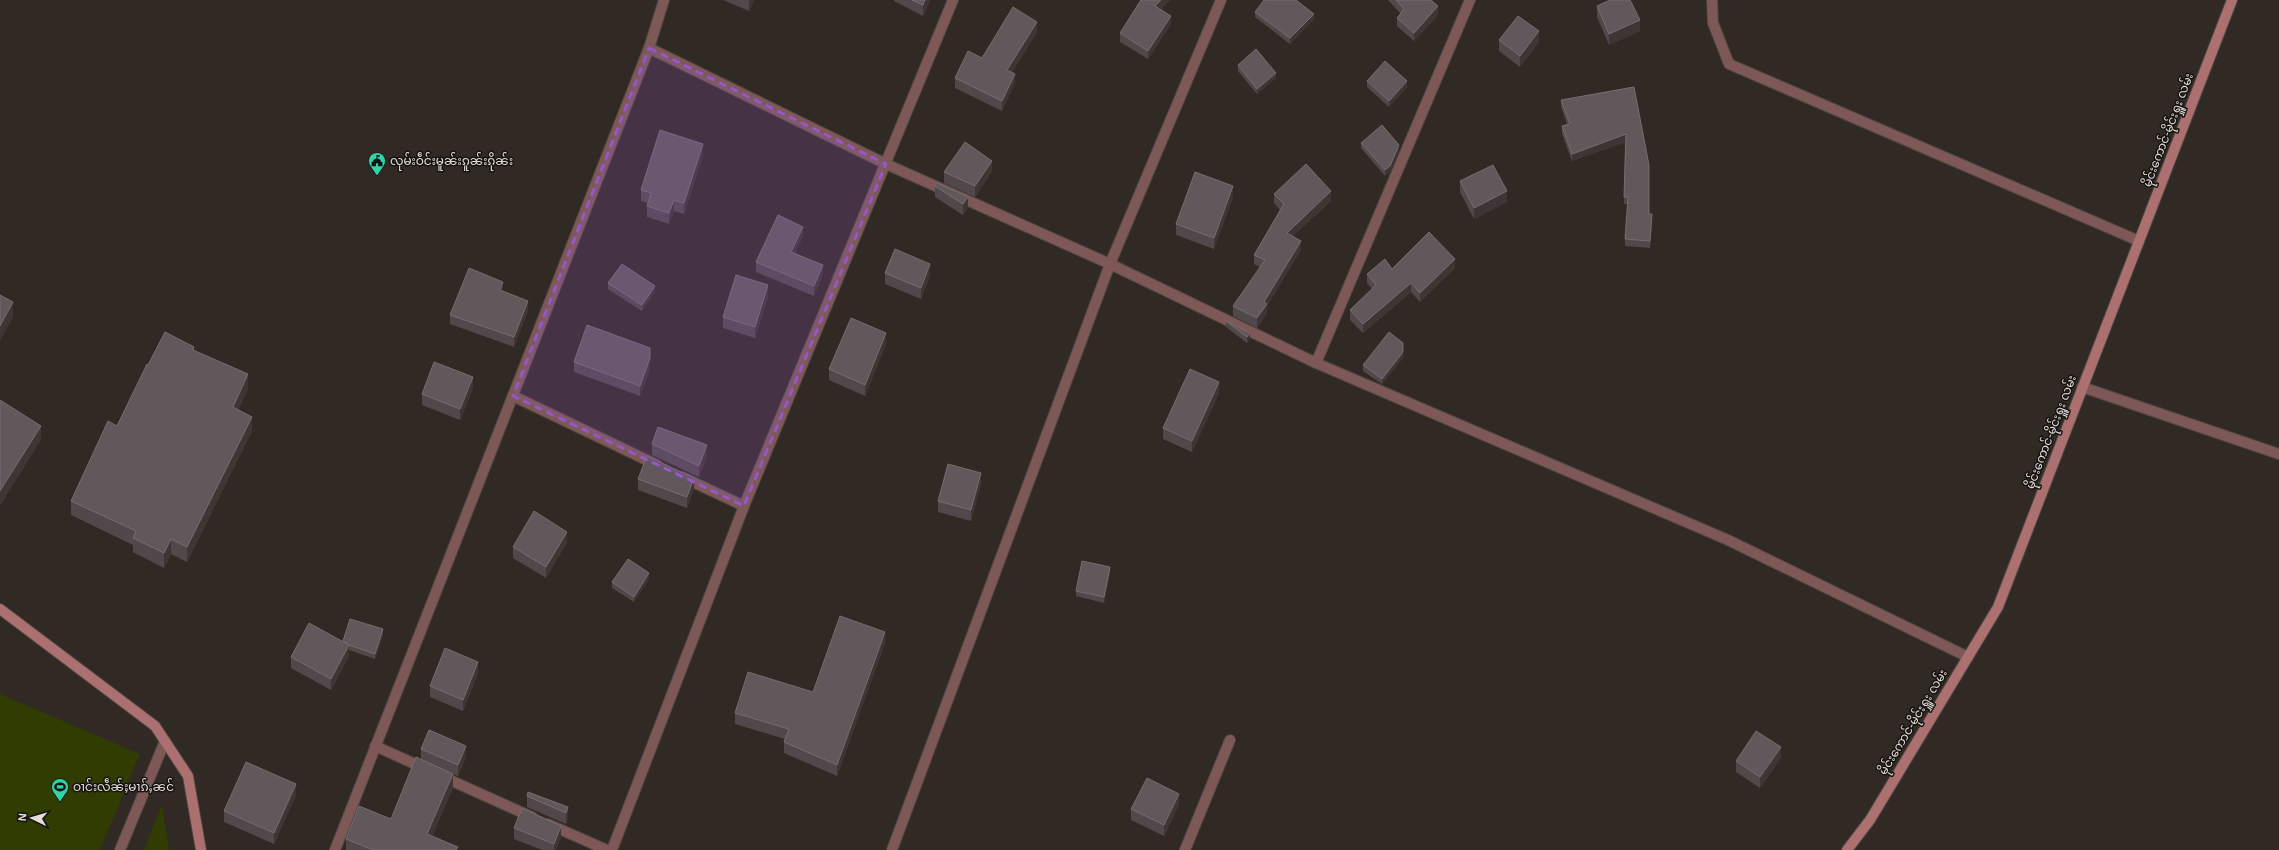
<svg xmlns="http://www.w3.org/2000/svg" width="2279" height="850" font-family="Helvetica,'Noto Sans Myanmar',sans-serif">
<style>
.green{fill:#303c01}
.lines{fill:none;stroke-linecap:round;stroke-linejoin:round}
.minor-casing{stroke:#4e4641;stroke-width:12}
.secondary-casing{stroke:#4e4641;stroke-width:12}
.minor{stroke:#7d5857;stroke-width:10}
.secondary{stroke:#ab706f;stroke-width:10}
.wall{fill:#51484c}
.shaded-wall{fill:#3e3535}
.building{fill:#61585b;stroke:#756d6f}
.marked{fill:#9558c6;fill-opacity:0.2;stroke:#9558c6;stroke-width:3;stroke-dasharray:8 5;stroke-linejoin:round}
.labels{text-anchor:middle;stroke-width:3;stroke-linejoin:round;paint-order:stroke}
.street-label{font-size:12px;fill:#e4dedb;stroke:#161311}
.poi-label{font-size:12px;fill:#e4dedb;stroke:#161311;text-anchor:start}
</style>
<rect width="100%" height="100%" fill="#312924"/>
<g class="green">
<path d="M 0,694 L 140,754 L 100,850 L 0,850 Z"/>
<path d="M 162,804 L 169,850 L 144,850 Z"/>
</g>
<g class="lines">
<defs>
<g id="minor">
<path d="M 1712,0 L 1713,23 L 1729,64 L 2139,241"/>
<path d="M 649,48 L 886,164 L 1110,264 L 1316,363 L 1728,540 L 1968,657"/>
<path d="M 1316,363 L 1470,0"/>
<path d="M 2082,387 L 2279,454"/>
<path d="M 513,396 L 657,465"/>
<path d="M 682,477 L 744,506"/>
<path d="M 375,746 L 426,769"/>
<path d="M 441,776 L 532,817"/>
<path d="M 548,824 L 607,850"/>
<path d="M 120,850 L 165,741"/>
<path d="M 335,850 L 649,48 L 664,0"/>
<path d="M 612,850 L 744,506 L 953,0"/>
<path d="M 892,850 L 1110,264 L 1221,0"/>
<path d="M 1185,850 L 1230,740"/>
</g>
<g id="secondary">
<path d="M 0,609 L 155,726 L 188,776 L 201,850"/>
<path d="M 1847,850 L 1870,820 L 1998,607 L 2232,0"/>
</g>
</defs>
<use href="#minor" class="minor-casing"/>
<use href="#secondary" class="secondary-casing"/>
<use href="#minor" class="minor"/>
<use href="#secondary" class="secondary"/>
</g>
<g class="wall">
<path d="M 723,0 L 754,0 L 749,11 Z"/>
<path d="M 894,0 L 930,0 L 923,16 L 894,1 Z"/>
<path d="M 1141,0 L 1170,0 L 1161,9 L 1171,24 L 1148,59 L 1120,42 L 1120,33 Z"/>
<path d="M 1388,0 L 1431,0 L 1438,15 L 1414,41 L 1397,26 L 1397,18 L 1401,14 Z"/>
<path d="M 1597,6 L 1640,31 L 1609,45 L 1597,17 Z"/>
<path d="M 1255,12 L 1314,19 L 1290,44 L 1255,17 Z"/>
<path d="M 1037,32 L 1012,72 L 1015,83 L 1002,111 L 955,88 L 955,78 L 982,58 Z"/>
<path d="M 1499,40 L 1539,42 L 1520,67 L 1499,51 Z"/>
<path d="M 1238,65 L 1276,78 L 1257,94 L 1238,71 Z"/>
<path d="M 1367,81 L 1407,87 L 1389,107 L 1367,87 Z"/>
<path d="M 1634,87 L 1649,214 L 1652,222 L 1650,248 L 1625,246 L 1625,239 L 1628,204 L 1624,204 L 1625,142 L 1572,161 L 1562,134 L 1562,126 L 1567,124 L 1561,107 L 1561,100 Z"/>
<path d="M 1361,143 L 1399,151 L 1390,171 L 1385,176 L 1361,148 Z"/>
<path d="M 703,155 L 684,214 L 674,211 L 669,224 L 647,217 L 647,206 L 648,203 L 641,201 L 641,190 Z"/>
<path d="M 992,171 L 975,197 L 944,183 L 944,172 Z"/>
<path d="M 1460,181 L 1507,202 L 1474,219 L 1460,192 Z"/>
<path d="M 935,186 L 968,208 L 963,215 L 935,197 Z"/>
<path d="M 1274,194 L 1331,201 L 1293,236 L 1301,250 L 1267,306 L 1267,313 L 1257,328 L 1233,316 L 1233,306 L 1260,267 L 1254,264 L 1254,255 L 1280,210 L 1274,203 Z"/>
<path d="M 1233,197 L 1214,249 L 1176,235 L 1176,224 Z"/>
<path d="M 803,236 L 795,253 L 823,274 L 814,296 L 756,272 L 756,262 Z"/>
<path d="M 1455,268 L 1420,302 L 1411,292 L 1363,333 L 1350,320 L 1350,310 L 1372,289 L 1367,283 L 1367,274 L 1392,269 Z"/>
<path d="M 885,273 L 930,275 L 921,299 L 885,284 Z"/>
<path d="M 608,283 L 655,291 L 642,311 L 608,289 Z"/>
<path d="M 503,291 L 528,311 L 514,347 L 450,324 L 450,315 Z"/>
<path d="M 768,296 L 755,338 L 723,328 L 723,317 Z"/>
<path d="M 1226,321 L 1250,338 L 1247,343 L 1226,327 Z"/>
<path d="M 886,344 L 865,396 L 829,380 L 829,369 Z"/>
<path d="M 194,350 L 248,389 L 238,410 L 252,431 L 187,562 L 171,554 L 164,568 L 133,552 L 133,545 L 71,515 L 71,501 L 117,426 L 148,365 Z"/>
<path d="M 650,358 L 650,369 L 640,396 L 574,372 L 574,362 Z"/>
<path d="M 1403,358 L 1382,384 L 1363,371 L 1363,365 Z"/>
<path d="M 473,388 L 460,420 L 422,405 L 422,394 Z"/>
<path d="M 1219,393 L 1192,452 L 1163,439 L 1163,428 Z"/>
<path d="M 652,444 L 707,456 L 699,477 L 652,455 Z"/>
<path d="M 638,479 L 694,489 L 687,508 L 638,490 Z"/>
<path d="M 981,484 L 971,521 L 938,512 L 938,501 Z"/>
<path d="M 567,542 L 546,578 L 513,558 L 513,547 Z"/>
<path d="M 1110,573 L 1104,603 L 1076,596 L 1076,591 Z"/>
<path d="M 649,579 L 634,602 L 612,588 L 612,582 Z"/>
<path d="M 383,635 L 375,659 L 349,650 L 349,656 L 331,690 L 291,668 L 291,657 L 343,641 Z"/>
<path d="M 885,643 L 837,776 L 784,753 L 784,742 L 785,739 L 735,724 L 735,713 L 813,692 Z"/>
<path d="M 478,673 L 463,711 L 430,697 L 430,686 Z"/>
<path d="M 421,749 L 466,757 L 458,776 L 453,774 L 453,788 L 432,836 L 458,850 L 346,850 L 346,839 L 391,819 L 421,759 Z"/>
<path d="M 1781,758 L 1760,788 L 1736,772 L 1736,761 Z"/>
<path d="M 296,795 L 274,844 L 224,822 L 224,811 Z"/>
<path d="M 527,796 L 568,807 L 568,818 L 566,824 L 527,807 Z"/>
<path d="M 1179,805 L 1164,836 L 1131,820 L 1131,809 Z"/>
<path d="M 514,828 L 561,837 L 556,850 L 542,850 L 514,839 Z"/>
</g>
<g class="shaded-wall">
<path d="M 749,0 L 754,0 L 749,11 Z"/>
<path d="M 925,0 L 930,0 L 923,16 L 923,5 Z"/>
<path d="M 1161,0 L 1170,0 L 1155,15 L 1155,6 Z"/>
<path d="M 1438,6 L 1438,15 L 1414,41 L 1414,33 Z"/>
<path d="M 1314,14 L 1314,19 L 1290,44 L 1290,38 Z"/>
<path d="M 1171,16 L 1171,24 L 1148,59 L 1148,51 Z"/>
<path d="M 1640,20 L 1640,31 L 1609,45 L 1609,34 Z"/>
<path d="M 1037,22 L 1037,32 L 1007,80 L 1007,70 Z"/>
<path d="M 1539,31 L 1539,42 L 1520,67 L 1520,56 Z"/>
<path d="M 1276,73 L 1276,78 L 1257,94 L 1257,89 Z"/>
<path d="M 1015,74 L 1015,83 L 1002,111 L 1002,101 Z"/>
<path d="M 1407,81 L 1407,87 L 1389,107 L 1389,101 Z"/>
<path d="M 1626,134 L 1626,142 L 1572,161 L 1572,154 Z"/>
<path d="M 703,144 L 703,155 L 684,214 L 684,203 Z"/>
<path d="M 1399,145 L 1399,151 L 1390,171 L 1385,176 L 1385,170 Z"/>
<path d="M 992,161 L 992,171 L 975,197 L 975,186 Z"/>
<path d="M 1233,186 L 1233,197 L 1214,249 L 1214,238 Z"/>
<path d="M 1331,191 L 1331,201 L 1287,242 L 1287,233 Z"/>
<path d="M 1507,191 L 1507,202 L 1474,219 L 1474,208 Z"/>
<path d="M 968,197 L 968,208 L 963,215 L 963,204 Z"/>
<path d="M 674,200 L 674,211 L 669,224 L 669,213 Z"/>
<path d="M 1652,214 L 1652,222 L 1650,248 L 1650,241 Z"/>
<path d="M 803,227 L 803,236 L 791,261 L 791,252 Z"/>
<path d="M 1301,241 L 1301,250 L 1267,306 L 1267,313 L 1257,328 L 1257,318 L 1264,302 Z"/>
<path d="M 1455,259 L 1455,268 L 1420,302 L 1420,293 Z"/>
<path d="M 930,264 L 930,275 L 921,299 L 921,288 Z"/>
<path d="M 823,265 L 823,274 L 814,296 L 814,286 Z"/>
<path d="M 503,282 L 503,292 L 500,290 Z"/>
<path d="M 1411,283 L 1411,292 L 1363,333 L 1363,324 Z"/>
<path d="M 768,285 L 768,296 L 755,338 L 755,327 Z"/>
<path d="M 655,286 L 655,291 L 642,311 L 642,305 Z"/>
<path d="M 528,301 L 528,311 L 514,347 L 514,337 Z"/>
<path d="M 13,302 L 13,317 L 0,341 L 0,326 Z"/>
<path d="M 886,333 L 886,344 L 865,396 L 865,385 Z"/>
<path d="M 1250,333 L 1250,338 L 1247,343 L 1247,337 Z"/>
<path d="M 1403,352 L 1403,358 L 1382,384 L 1382,379 Z"/>
<path d="M 650,358 L 650,369 L 640,396 L 640,386 Z"/>
<path d="M 248,374 L 248,389 L 233,422 L 233,407 Z"/>
<path d="M 473,377 L 473,388 L 460,420 L 460,409 Z"/>
<path d="M 1219,382 L 1219,393 L 1192,452 L 1192,441 Z"/>
<path d="M 252,417 L 252,431 L 187,562 L 187,547 Z"/>
<path d="M 41,426 L 41,440 L 0,506 L 0,491 Z"/>
<path d="M 707,445 L 707,456 L 699,477 L 699,466 Z"/>
<path d="M 981,473 L 981,484 L 971,521 L 971,510 Z"/>
<path d="M 694,478 L 694,489 L 687,508 L 687,497 Z"/>
<path d="M 567,532 L 567,542 L 546,578 L 546,567 Z"/>
<path d="M 171,539 L 171,554 L 164,568 L 164,553 Z"/>
<path d="M 1110,567 L 1110,573 L 1104,603 L 1104,597 Z"/>
<path d="M 649,573 L 649,579 L 634,602 L 634,597 Z"/>
<path d="M 383,629 L 383,635 L 375,659 L 375,654 Z"/>
<path d="M 885,632 L 885,643 L 837,776 L 837,765 Z"/>
<path d="M 349,645 L 349,656 L 331,690 L 331,679 Z"/>
<path d="M 478,662 L 478,673 L 463,711 L 463,700 Z"/>
<path d="M 466,746 L 466,757 L 458,776 L 458,765 Z"/>
<path d="M 1781,747 L 1781,758 L 1760,788 L 1760,777 Z"/>
<path d="M 453,774 L 453,788 L 427,848 L 427,834 Z"/>
<path d="M 296,784 L 296,795 L 274,844 L 274,833 Z"/>
<path d="M 1179,794 L 1179,805 L 1164,836 L 1164,825 Z"/>
<path d="M 568,807 L 568,818 L 566,824 L 566,813 Z"/>
<path d="M 561,826 L 561,837 L 556,850 L 554,850 L 554,844 Z"/>
</g>
<g class="building">
<path d="M 912,0 L 925,0 L 923,5 Z"/>
<path d="M 1141,0 L 1161,0 L 1155,6 L 1171,16 L 1148,51 L 1120,33 Z"/>
<path d="M 1264,0 L 1296,0 L 1314,14 L 1290,38 L 1255,12 Z"/>
<path d="M 1396,0 L 1431,0 L 1438,6 L 1414,33 L 1397,18 L 1404,9 Z"/>
<path d="M 1610,0 L 1630,0 L 1640,20 L 1609,34 L 1597,6 Z"/>
<path d="M 1013,7 L 1037,22 L 1007,70 L 1015,74 L 1002,101 L 955,78 L 968,51 L 982,58 Z"/>
<path d="M 1518,16 L 1539,31 L 1520,56 L 1499,40 Z"/>
<path d="M 1256,49 L 1276,73 L 1257,89 L 1238,65 Z"/>
<path d="M 1385,61 L 1407,81 L 1389,101 L 1367,81 Z"/>
<path d="M 1634,87 L 1649,165 L 1649,214 L 1652,214 L 1650,241 L 1625,239 L 1628,197 L 1624,197 L 1626,134 L 1572,154 L 1562,126 L 1570,124 L 1561,100 Z"/>
<path d="M 1382,125 L 1399,145 L 1390,166 L 1385,170 L 1361,143 Z"/>
<path d="M 660,130 L 703,144 L 684,203 L 674,200 L 669,213 L 647,206 L 651,193 L 641,190 Z"/>
<path d="M 965,142 L 992,161 L 975,186 L 944,172 Z"/>
<path d="M 1306,164 L 1331,191 L 1287,233 L 1301,241 L 1264,302 L 1267,304 L 1257,318 L 1233,306 L 1265,260 L 1254,255 L 1284,204 L 1274,194 Z"/>
<path d="M 1493,165 L 1507,191 L 1474,208 L 1460,181 Z"/>
<path d="M 1195,172 L 1233,186 L 1214,238 L 1176,224 Z"/>
<path d="M 937,183 L 968,197 L 963,204 L 935,186 Z"/>
<path d="M 778,215 L 803,227 L 791,252 L 823,265 L 814,286 L 756,262 Z"/>
<path d="M 1429,232 L 1455,259 L 1420,293 L 1411,283 L 1363,324 L 1350,310 L 1376,285 L 1367,274 L 1385,259 L 1392,269 Z"/>
<path d="M 895,249 L 930,264 L 921,288 L 885,273 Z"/>
<path d="M 622,264 L 655,286 L 642,305 L 608,283 Z"/>
<path d="M 469,268 L 503,282 L 500,290 L 528,301 L 514,337 L 450,315 Z"/>
<path d="M 736,275 L 768,285 L 755,327 L 723,317 Z"/>
<path d="M 0,295 L 13,302 L 0,326 Z"/>
<path d="M 851,318 L 886,333 L 865,385 L 829,369 Z"/>
<path d="M 1226,321 L 1250,333 L 1247,337 Z"/>
<path d="M 587,325 L 650,348 L 650,358 L 640,386 L 574,362 Z"/>
<path d="M 165,332 L 194,347 L 193,350 L 248,374 L 233,407 L 252,417 L 187,547 L 171,539 L 164,553 L 133,538 L 136,531 L 71,501 L 108,421 L 117,426 L 147,364 L 148,365 Z"/>
<path d="M 1389,332 L 1403,343 L 1403,352 L 1382,379 L 1363,365 Z"/>
<path d="M 434,362 L 473,377 L 460,409 L 422,394 Z"/>
<path d="M 1190,369 L 1219,382 L 1192,441 L 1163,428 Z"/>
<path d="M 0,400 L 41,426 L 0,491 Z"/>
<path d="M 658,427 L 707,445 L 699,466 L 652,444 Z"/>
<path d="M 647,456 L 694,478 L 687,497 L 638,479 Z"/>
<path d="M 948,464 L 981,473 L 971,510 L 938,501 Z"/>
<path d="M 534,511 L 567,532 L 546,567 L 513,547 Z"/>
<path d="M 628,559 L 649,573 L 634,597 L 612,582 Z"/>
<path d="M 1082,561 L 1110,567 L 1104,597 L 1076,591 Z"/>
<path d="M 840,616 L 885,632 L 837,765 L 784,742 L 789,729 L 735,713 L 748,672 L 813,692 Z"/>
<path d="M 350,619 L 383,629 L 375,654 L 349,645 L 343,641 Z"/>
<path d="M 309,623 L 349,645 L 331,679 L 291,657 Z"/>
<path d="M 445,648 L 478,662 L 463,700 L 430,686 Z"/>
<path d="M 429,730 L 466,746 L 458,765 L 421,749 Z"/>
<path d="M 1756,731 L 1781,747 L 1760,777 L 1736,761 Z"/>
<path d="M 416,757 L 453,774 L 427,834 L 458,847 L 456,850 L 373,850 L 346,839 L 359,806 L 391,819 Z"/>
<path d="M 246,762 L 296,784 L 274,833 L 224,811 Z"/>
<path d="M 1147,778 L 1179,794 L 1164,825 L 1131,809 Z"/>
<path d="M 528,792 L 568,807 L 566,813 L 527,796 Z"/>
<path d="M 522,808 L 561,826 L 554,844 L 514,828 Z"/>
</g>
<path class="marked" d="M 649,48 L 886,164 L 744,506 L 513,396 Z"/>
<defs>
<symbol id="civic-pin" viewBox="-11 -11 22 30"><path d="M0 17L-7.5 6A9.5 9.5 0 1 1 7.5 6Z" fill="#31d4a9" stroke="#161311"/><path d="M-.6-6.5H3V-4.5H.6V-3L4-1V1h2V6H-6V1h2V-1L-.6-3ZM-1.2 2.5V6h2.4V2.5Z" fill="#111"/></symbol>
<symbol id="stadium-pin" viewBox="-11 -11 22 30"><path d="M0 17L-7.5 6A9.5 9.5 0 1 1 7.5 6Z" fill="#31d4a9" stroke="#161311"/><path d="M0-5a6.5 5 0 1 0 0 10a6.5 5 0 1 0 0-10ZM-3.5-1.8h7v3.6h-7Z" fill="#111"/></symbol>
</defs>
<g fill-rule="evenodd">
<use href="#civic-pin" x="367" y="151" width="20" height="27"/>
<use href="#stadium-pin" x="50" y="777" width="20" height="27"/>
</g>
<g class="labels">
<g class="street-label">
<text transform="translate(2168 130) rotate(-69)" y="4">မိုင်းကောင်-မိုင်းရှူး လမ်း</text>
<text transform="translate(2051 432) rotate(-69)" y="4">မိုင်းကောင်-မိုင်းရှူး လမ်း</text>
<text transform="translate(1913 722) rotate(-59)" y="4">မိုင်းကောင်-မိုင်းရှူး လမ်း</text>
</g>
<g class="poi-label">
<text x="390" y="165">လုမ်းဝဵင်းမူၼ်းၵူၼ်းၵိုၼ်း</text>
<text x="73" y="791">ဝၢင်းလဵၼ်ႈမၢၵ်ႇၼင်</text>
</g>
</g>
<g transform="translate(32 818) rotate(275)" stroke="#161311" stroke-width="3" paint-order="stroke">
<path d="M0-3L7 15L0 10L-7 15Z" fill="#e4dedb"/>
<text y="-6" font-size="11" font-weight="bold" text-anchor="middle" fill="#e4dedb">N</text>
</g>
</svg>
